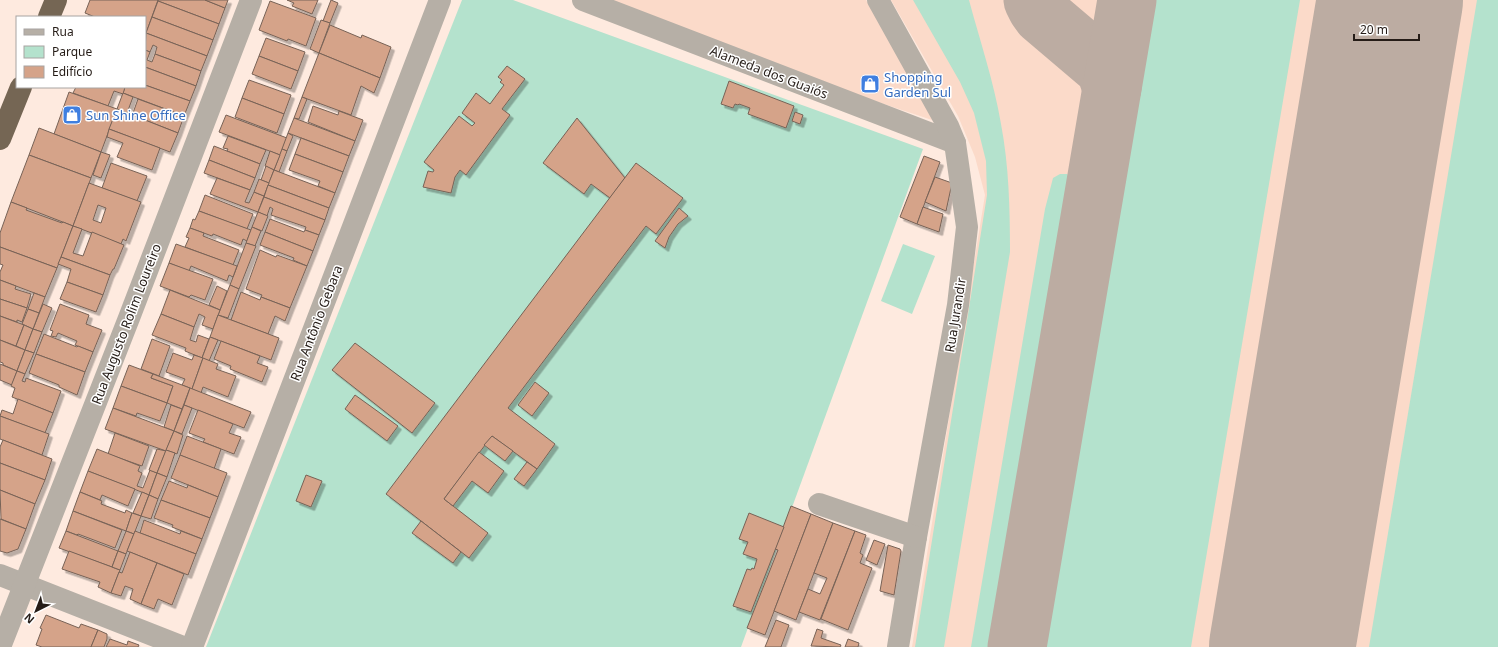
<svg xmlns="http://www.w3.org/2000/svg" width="1498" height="647" font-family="'Noto Sans',sans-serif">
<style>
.built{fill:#fbdac9}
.green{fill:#b4e2cd}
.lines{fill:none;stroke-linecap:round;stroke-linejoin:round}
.taxiway{stroke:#bcaca2;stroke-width:59}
.runway{stroke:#bcaca2;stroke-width:146}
.building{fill:#d5a389;stroke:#776256;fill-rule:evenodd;filter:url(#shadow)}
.street{stroke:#b6afa6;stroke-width:22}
.highway{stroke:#756654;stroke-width:22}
.labels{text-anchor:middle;stroke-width:3;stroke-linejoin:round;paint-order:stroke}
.street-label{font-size:13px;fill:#251c17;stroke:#fff}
.shop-label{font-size:13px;fill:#366cbe;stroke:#fff;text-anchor:start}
</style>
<defs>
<filter id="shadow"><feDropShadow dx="3.5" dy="3.5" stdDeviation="0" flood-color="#0004"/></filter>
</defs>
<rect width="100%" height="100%" fill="#feeadf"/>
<g class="built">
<path d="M 590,0 L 866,0 L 941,123 L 706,45 Z"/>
<path d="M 891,0 L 1498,0 L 1498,647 L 912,647 L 985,195 L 975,157 L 958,116 Z"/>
</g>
<g class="green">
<path d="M 462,0 L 513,0 L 923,149 L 741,647 L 206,647 Z"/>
<path d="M 913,0 L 969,0 C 980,41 994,82 1001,124 C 1009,166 1010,209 1010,252 L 944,647 L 915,647 L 987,195 L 986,161 L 974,113 L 960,82 Z"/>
<path d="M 1148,0 L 1300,0 L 1191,647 L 1039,647 L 1082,382 Z"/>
<path d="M 1477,0 L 1498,0 L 1498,647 L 1369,647 Z"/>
<path d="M 1060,174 L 1067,174 C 1079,184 1078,189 1077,204 L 1001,647 L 971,647 L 1045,209 L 1053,178 Z"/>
<path d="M 903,244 L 935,256 L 912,314 L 881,301 Z"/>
</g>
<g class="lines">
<g class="taxiway">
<path d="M 1033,0 L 1037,8 L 1042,15 L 1102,66 L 1106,71 L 1112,88"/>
<path d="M 1017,647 L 1127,0"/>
</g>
<path class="runway" d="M 1282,647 L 1390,0"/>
</g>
<g class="building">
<path d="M 90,0 L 158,0 L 145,36 L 145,17 L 95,17 L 85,13 Z"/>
<path d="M 158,0 L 205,0 L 225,8 L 219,24 L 158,1 Z"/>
<path d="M 205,0 L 228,0 L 225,8 Z"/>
<path d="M 287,0 L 318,0 L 312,14 L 292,6 L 294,3 Z"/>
<path d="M 331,0 L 338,3 L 330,23 L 323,21 Z"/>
<path d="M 158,1 L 219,24 L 213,40 L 152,17 Z"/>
<path d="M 270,1 L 316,18 L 306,46 L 288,39 L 287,41 L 259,30 Z"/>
<path d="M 152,17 L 213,40 L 207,56 L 146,33 Z"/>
<path d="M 321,20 L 330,23 L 319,53 L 310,49 Z"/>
<path d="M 330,25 L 361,38 L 362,35 L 391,47 L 380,78 L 319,53 Z"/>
<path d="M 146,33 L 207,56 L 201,71 L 155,54 L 157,47 L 153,45 L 150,52 L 145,50 Z"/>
<path d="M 266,38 L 305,52 L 298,71 L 259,56 Z"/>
<path d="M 145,50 L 150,52 L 147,60 L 152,62 L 155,54 L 201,71 L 196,86 L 145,67 Z"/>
<path d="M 319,53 L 380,78 L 374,93 L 361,86 L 351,115 L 302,97 Z"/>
<path d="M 259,56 L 298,71 L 291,89 L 252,74 Z"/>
<path d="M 507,66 L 525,79 L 502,109 L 510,115 L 466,175 L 460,170 L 455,177 L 451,193 L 423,187 L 428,171 L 433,172 L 434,170 L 424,162 L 459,116 L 472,126 L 475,123 L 462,113 L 476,93 L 490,104 L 504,85 L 500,82 L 502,80 L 498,77 Z"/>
<path d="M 145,67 L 196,86 L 190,101 L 145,85 Z"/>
<path d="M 249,80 L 291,95 L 284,114 L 242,98 Z"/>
<path d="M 729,81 L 794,106 L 786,128 L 748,114 L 750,108 L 739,104 L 738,105 L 735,104 L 733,108 L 721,104 Z"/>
<path d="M 145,85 L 190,101 L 184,116 L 123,93 L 125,87 L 145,87 Z"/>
<path d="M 76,87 L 125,87 L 123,94 L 114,91 L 108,106 L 73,93 Z"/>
<path d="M 69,92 L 117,109 L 101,152 L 54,134 Z"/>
<path d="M 123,93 L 133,97 L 127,113 L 117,109 Z"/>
<path d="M 302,97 L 307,99 L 299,119 L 294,118 Z"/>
<path d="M 242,98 L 284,114 L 277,133 L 235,117 Z"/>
<path d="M 138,99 L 184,116 L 178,133 L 145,120 L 146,118 L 133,113 Z"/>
<path d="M 313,106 L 338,115 L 339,111 L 363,120 L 355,141 L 308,122 Z"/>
<path d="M 117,109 L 178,133 L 170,152 L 109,129 Z"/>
<path d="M 795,112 L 803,115 L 800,124 L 792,121 Z"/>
<path d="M 226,115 L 287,138 L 280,155 L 219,132 Z"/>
<path d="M 294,118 L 355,141 L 349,156 L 288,133 Z"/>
<path d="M 577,118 L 625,178 L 610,198 L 591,184 L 584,194 L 543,163 Z"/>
<path d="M 39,128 L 101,152 L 91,178 L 29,155 Z"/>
<path d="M 109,129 L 160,148 L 152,170 L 117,157 L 123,143 L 107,137 Z"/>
<path d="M 288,133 L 293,136 L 287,151 L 282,149 Z"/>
<path d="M 228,136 L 266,150 L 260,164 L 227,151 L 228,149 L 223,148 Z"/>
<path d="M 301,138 L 349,156 L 343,172 L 295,154 Z"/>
<path d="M 214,146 L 260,164 L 255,178 L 209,160 Z"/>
<path d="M 282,149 L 287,151 L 279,172 L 274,170 Z"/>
<path d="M 270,151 L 280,155 L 274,170 L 265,166 Z"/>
<path d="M 101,152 L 110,155 L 101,178 L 93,175 Z"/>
<path d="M 295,154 L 343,172 L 335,193 L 318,186 L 320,181 L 289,170 Z"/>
<path d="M 29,155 L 91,178 L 73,226 L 11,202 Z"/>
<path d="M 924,156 L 940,162 L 917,224 L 900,217 Z"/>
<path d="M 209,160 L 255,178 L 250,190 L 204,173 Z"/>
<path d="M 111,163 L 147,176 L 137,201 L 102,188 Z"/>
<path d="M 636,163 L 683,198 L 656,234 L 646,226 L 508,408 L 555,444 L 537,469 L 492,436 L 444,499 L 488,533 L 469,558 L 386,494 Z"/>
<path d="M 266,166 L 274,170 L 269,183 L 261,180 Z"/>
<path d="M 274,170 L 335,193 L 329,208 L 268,185 Z"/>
<path d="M 935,177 L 952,183 L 946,211 L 925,202 Z"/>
<path d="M 217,178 L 250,190 L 245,202 L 249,203 L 254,192 L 264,196 L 258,212 L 210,194 Z"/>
<path d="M 259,179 L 269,183 L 264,196 L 254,192 Z"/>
<path d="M 89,183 L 141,202 L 126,241 L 123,239 L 121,244 L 73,226 ZM 98,205 L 106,208 L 101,223 L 93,220 Z"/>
<path d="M 268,185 L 329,208 L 325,220 L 264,197 Z"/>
<path d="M 205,195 L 253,214 L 247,229 L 199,211 Z"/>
<path d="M 264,197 L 325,220 L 319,235 L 305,230 L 306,227 L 271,215 L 273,209 L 270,207 L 267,216 L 258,212 Z"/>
<path d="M 11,202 L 27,208 L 26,210 L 62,223 L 63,222 L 73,226 L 57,268 L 0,247 L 0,233 Z"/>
<path d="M 923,207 L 943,214 L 939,232 L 917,224 Z"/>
<path d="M 679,208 L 688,216 L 678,224 L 669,237 L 665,248 L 655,241 Z"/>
<path d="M 199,211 L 251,230 L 247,241 L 243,239 L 241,245 L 213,234 L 212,236 L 190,228 L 193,219 L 195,220 Z"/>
<path d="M 258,212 L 268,216 L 262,231 L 252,227 Z"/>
<path d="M 270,219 L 304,232 L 305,230 L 319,235 L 313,251 L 265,232 Z"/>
<path d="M 73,226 L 82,229 L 73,253 L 83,256 L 92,232 L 124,245 L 114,269 L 113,269 L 110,275 L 61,257 Z"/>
<path d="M 252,227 L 261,231 L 255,246 L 246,243 Z"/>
<path d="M 190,228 L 204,233 L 203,236 L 239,250 L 233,265 L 185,247 L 189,238 L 186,237 Z"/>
<path d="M 265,232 L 313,251 L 307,266 L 293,260 L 294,258 L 260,245 Z"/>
<path d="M 246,243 L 256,246 L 239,289 L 230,285 Z"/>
<path d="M 176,244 L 237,266 L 233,277 L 229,275 L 227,281 L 191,266 L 189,271 L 169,263 Z"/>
<path d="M 0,247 L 57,268 L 45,297 L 0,280 L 0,272 L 3,265 L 0,264 Z"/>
<path d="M 260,250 L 276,257 L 277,255 L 307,266 L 290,308 L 261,297 L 262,295 L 246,289 Z"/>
<path d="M 61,257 L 110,275 L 103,295 L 67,282 L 71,269 L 58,264 Z"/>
<path d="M 169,263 L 213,279 L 205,300 L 191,295 L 189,297 L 160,286 Z"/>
<path d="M 0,280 L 16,286 L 15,289 L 31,294 L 27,308 L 0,299 Z"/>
<path d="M 67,282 L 103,295 L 96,312 L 60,299 Z"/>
<path d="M 230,285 L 239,289 L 228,318 L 218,315 Z"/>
<path d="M 217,286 L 227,291 L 220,310 L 209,305 Z"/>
<path d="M 170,290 L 220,310 L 213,329 L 202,325 L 205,317 L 199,314 L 194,327 L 161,314 Z"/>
<path d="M 241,292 L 260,300 L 261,297 L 290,308 L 285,321 L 275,316 L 268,334 L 231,320 Z"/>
<path d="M 34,293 L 45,297 L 39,313 L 28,309 Z"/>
<path d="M 0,299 L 27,308 L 22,322 L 17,320 L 17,322 L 0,316 Z"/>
<path d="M 43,304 L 52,308 L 42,332 L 33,329 Z"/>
<path d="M 60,304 L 89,315 L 86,324 L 102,330 L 93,352 L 75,345 L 77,341 L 58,333 L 56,337 L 51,336 L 53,331 L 50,330 Z"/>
<path d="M 28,309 L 39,313 L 33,329 L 22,324 Z"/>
<path d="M 161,314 L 194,327 L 190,340 L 196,342 L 198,335 L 209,339 L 202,358 L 185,351 L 186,348 L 152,335 Z"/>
<path d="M 218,315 L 279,338 L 271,360 L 210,337 Z"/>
<path d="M 0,316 L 24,325 L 16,346 L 0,340 Z"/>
<path d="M 24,325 L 33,329 L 25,350 L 16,346 Z"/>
<path d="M 33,329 L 42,332 L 34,353 L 25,350 Z"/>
<path d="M 44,334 L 77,347 L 78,346 L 93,352 L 85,372 L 36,354 Z"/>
<path d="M 210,337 L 218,340 L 209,361 L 202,358 Z"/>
<path d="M 152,339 L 170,346 L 159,376 L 141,369 Z"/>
<path d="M 0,340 L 25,350 L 17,371 L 3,365 L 3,363 L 0,362 Z"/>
<path d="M 221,341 L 260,356 L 257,363 L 268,367 L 262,382 L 230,369 L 231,366 L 214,359 Z"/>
<path d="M 355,343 L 435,403 L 412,433 L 332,370 Z"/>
<path d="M 25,350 L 34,353 L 25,374 L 17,371 Z"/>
<path d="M 173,353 L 192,360 L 194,355 L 203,358 L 192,389 L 182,385 L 185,379 L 166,372 Z"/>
<path d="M 36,354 L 85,372 L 77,395 L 59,387 L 59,385 L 29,373 Z"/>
<path d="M 203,358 L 218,364 L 216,369 L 236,376 L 228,397 L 203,387 L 201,393 L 192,389 Z"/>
<path d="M 0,364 L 17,371 L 12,385 L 0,380 Z"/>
<path d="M 129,365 L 153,374 L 151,378 L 173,386 L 167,403 L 121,386 Z"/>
<path d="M 17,371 L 25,374 L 22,381 L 25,382 L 26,378 L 61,391 L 53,413 L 12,397 L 15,388 L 11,386 Z"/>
<path d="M 153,374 L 190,388 L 182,409 L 167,403 L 173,386 L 151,378 Z"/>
<path d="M 535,382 L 549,393 L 532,416 L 518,405 Z"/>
<path d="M 121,386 L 167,403 L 160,421 L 137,413 L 136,416 L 113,408 Z"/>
<path d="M 190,388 L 251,412 L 244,428 L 184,405 Z"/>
<path d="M 355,395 L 398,426 L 387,441 L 345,409 Z"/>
<path d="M 18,399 L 53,413 L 45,433 L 0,416 L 2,410 L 13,414 Z"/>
<path d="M 171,405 L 182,409 L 174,431 L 164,427 Z"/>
<path d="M 184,405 L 192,408 L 182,434 L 174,431 Z"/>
<path d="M 113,408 L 174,431 L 166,451 L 105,429 Z"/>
<path d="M 198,410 L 233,424 L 229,433 L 241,437 L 234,454 L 203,442 L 205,439 L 189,433 Z"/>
<path d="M 0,416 L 49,434 L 42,455 L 0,439 Z"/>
<path d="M 174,431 L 183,435 L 177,454 L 166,450 Z"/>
<path d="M 115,433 L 149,446 L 142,466 L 108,454 Z"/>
<path d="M 187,436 L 221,449 L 214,469 L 180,455 Z"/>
<path d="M 492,436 L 513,451 L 505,461 L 484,445 Z"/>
<path d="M 3,440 L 52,459 L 45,480 L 0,463 L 0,447 Z"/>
<path d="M 97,449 L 140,466 L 138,471 L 142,473 L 137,486 L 143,488 L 150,470 L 157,473 L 149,495 L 88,471 Z"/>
<path d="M 157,449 L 166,451 L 157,473 L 149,470 Z"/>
<path d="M 166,450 L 175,453 L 167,477 L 157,473 Z"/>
<path d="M 479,452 L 504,471 L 488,493 L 472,481 L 453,506 L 444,499 Z"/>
<path d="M 180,455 L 227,473 L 218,497 L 171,478 Z"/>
<path d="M 527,462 L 537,469 L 524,486 L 514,479 Z"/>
<path d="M 0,463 L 45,480 L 35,504 L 0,490 Z"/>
<path d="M 88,471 L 135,489 L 128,506 L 102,495 L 100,500 L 80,492 Z"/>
<path d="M 157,473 L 167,477 L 158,499 L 149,495 Z"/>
<path d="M 306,475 L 322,481 L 311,507 L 296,501 Z"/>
<path d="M 169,481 L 187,488 L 188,485 L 218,497 L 210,518 L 161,500 Z"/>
<path d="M 0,490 L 35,504 L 26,529 L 1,519 Z"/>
<path d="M 80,492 L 102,501 L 101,504 L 125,513 L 126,510 L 132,513 L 126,531 L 73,511 Z"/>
<path d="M 142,492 L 149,495 L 141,516 L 133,513 Z"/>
<path d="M 149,495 L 158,499 L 151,519 L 141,516 Z"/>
<path d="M 161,500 L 210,518 L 202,539 L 172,527 L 173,525 L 154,518 Z"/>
<path d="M 791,506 L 811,514 L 765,635 L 747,628 L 778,550 L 775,549 Z"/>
<path d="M 73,511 L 122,530 L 115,548 L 78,534 L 77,535 L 66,531 Z"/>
<path d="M 132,513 L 141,516 L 134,534 L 126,531 Z"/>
<path d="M 749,513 L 784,527 L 751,612 L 733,606 L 747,569 L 751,570 L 752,568 L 754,569 L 757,559 L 743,554 L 748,542 L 739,539 Z"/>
<path d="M 811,514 L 833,523 L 796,620 L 774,611 Z"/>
<path d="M 0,519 L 26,529 L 18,549 L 7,553 L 0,551 Z"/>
<path d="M 144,520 L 180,534 L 181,531 L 202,539 L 196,554 L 140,533 Z"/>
<path d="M 421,521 L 461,552 L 453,563 L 412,533 Z"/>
<path d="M 833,523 L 855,531 L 820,620 L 799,612 L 808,589 L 820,594 L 827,578 L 814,573 Z"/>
<path d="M 66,531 L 118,551 L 112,567 L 59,548 Z"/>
<path d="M 126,531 L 134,534 L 126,554 L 118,551 Z"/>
<path d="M 135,531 L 196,554 L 188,575 L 127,551 Z"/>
<path d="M 855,531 L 866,535 L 860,553 L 863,555 L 860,563 L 872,568 L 848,630 L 821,619 Z"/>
<path d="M 874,540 L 885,544 L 877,565 L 866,560 Z"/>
<path d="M 888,545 L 900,549 L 901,551 L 894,595 L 880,591 Z"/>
<path d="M 69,551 L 120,570 L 111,593 L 98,587 L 100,582 L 62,569 Z"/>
<path d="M 118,551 L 126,554 L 120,570 L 112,567 Z"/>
<path d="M 130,552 L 157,563 L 141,604 L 130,599 L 133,589 L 125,586 L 121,596 L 111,593 L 119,572 L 122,573 Z"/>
<path d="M 157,563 L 184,574 L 172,605 L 158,599 L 154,609 L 141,604 Z"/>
<path d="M 46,615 L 79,628 L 81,624 L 98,630 L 91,647 L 42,647 L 36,645 L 42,629 L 40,628 Z"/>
<path d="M 776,620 L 789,625 L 781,647 L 765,647 Z"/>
<path d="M 817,629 L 823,631 L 821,638 L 841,645 L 840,647 L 811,646 Z"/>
<path d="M 98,630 L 107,634 L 107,639 L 104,647 L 91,647 Z"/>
<path d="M 110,639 L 127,645 L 128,641 L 139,645 L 138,647 L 106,647 Z"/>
<path d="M 848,639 L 859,643 L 858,647 L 845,647 Z"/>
</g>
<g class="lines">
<g class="street">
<path d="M 583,0 L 955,143"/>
<path d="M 878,0 L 948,126 L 955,143 L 967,227 L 958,305 L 916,537 L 898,647"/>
<path d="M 819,504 L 916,537"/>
<path d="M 0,575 L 183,647"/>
<path d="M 0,647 L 129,318 L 251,0"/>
<path d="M 192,647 L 440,0"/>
</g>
<g class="highway">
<path d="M 49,17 L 56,0"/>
<path d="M 0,139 L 21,87"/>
</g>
</g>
<defs>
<symbol id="shop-square" viewBox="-11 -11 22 22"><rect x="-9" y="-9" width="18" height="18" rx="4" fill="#3f7fe0" stroke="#fff"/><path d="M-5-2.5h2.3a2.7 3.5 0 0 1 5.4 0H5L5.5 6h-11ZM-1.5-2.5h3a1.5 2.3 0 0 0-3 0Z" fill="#fff"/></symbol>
</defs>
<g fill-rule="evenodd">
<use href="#shop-square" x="859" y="73" width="22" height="22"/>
<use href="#shop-square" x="61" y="104" width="22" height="22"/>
</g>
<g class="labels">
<g class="street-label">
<text transform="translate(769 72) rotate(21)" y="5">Alameda dos Guaiós</text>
<text transform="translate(955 315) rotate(-81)" y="5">Rua Jurandir</text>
<text transform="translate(316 323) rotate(-69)" y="5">Rua Antônio Gebara</text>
<text transform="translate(126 324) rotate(-69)" y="5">Rua Augusto Rolim Loureiro</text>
</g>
<g class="shop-label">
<text x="884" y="82">Shopping<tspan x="884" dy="15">Garden Sul</tspan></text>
<text x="86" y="120">Sun Shine Office</text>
</g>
</g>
<rect x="16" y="16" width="130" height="72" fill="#ffffff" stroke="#a8a4a2"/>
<rect x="24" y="29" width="20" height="6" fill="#b6afa6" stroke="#a8a4a2"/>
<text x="52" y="36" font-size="12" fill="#251c17">Rua</text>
<rect x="24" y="46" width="20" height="12" fill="#b4e2cd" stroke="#a8a4a2"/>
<text x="52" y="56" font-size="12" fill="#251c17">Parque</text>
<rect x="24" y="66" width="20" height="12" fill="#d5a389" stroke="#a8a4a2"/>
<text x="52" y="76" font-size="12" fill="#251c17">Edifício</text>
<g transform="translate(36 611) rotate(222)" stroke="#ffffff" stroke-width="3" paint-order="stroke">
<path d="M0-3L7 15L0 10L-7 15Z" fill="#251c17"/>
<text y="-6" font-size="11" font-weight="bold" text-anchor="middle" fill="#251c17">N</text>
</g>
<path d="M1354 34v6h65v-6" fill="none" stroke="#251c17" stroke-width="2"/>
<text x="1360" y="34" font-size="12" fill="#251c17" stroke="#ffffff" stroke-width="3" paint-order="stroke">20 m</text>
</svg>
